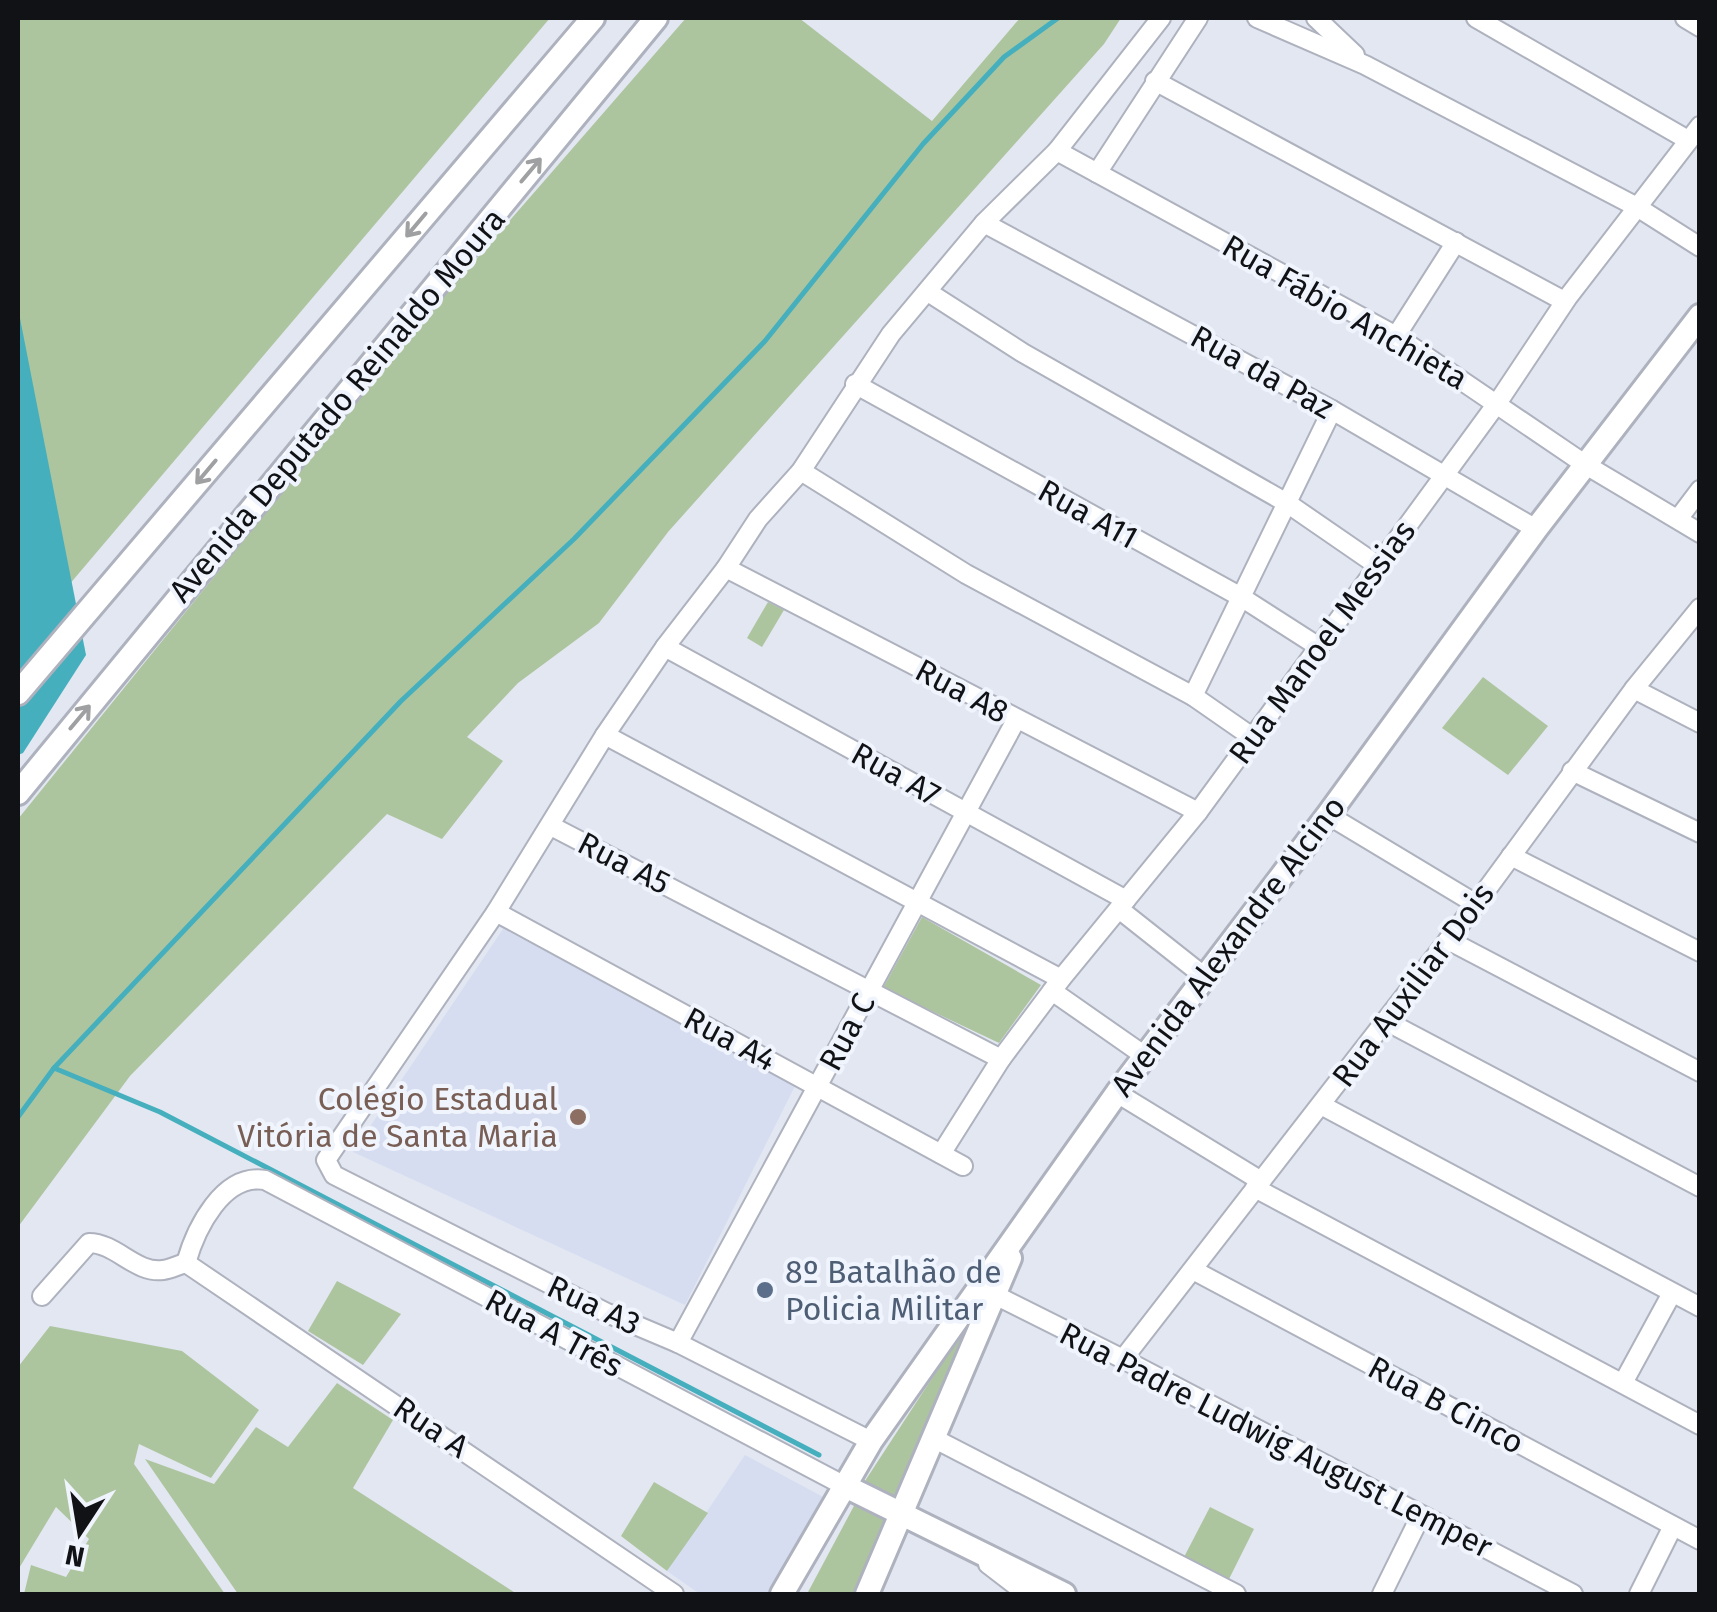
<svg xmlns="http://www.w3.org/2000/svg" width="1717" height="1612" font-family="'Fira Sans',sans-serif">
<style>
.built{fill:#d6ddf0}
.green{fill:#adc59f}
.water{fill:#45afbd}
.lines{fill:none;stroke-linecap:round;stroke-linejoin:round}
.stream{stroke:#45afbd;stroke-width:5}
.street-casing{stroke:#aeb2be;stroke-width:22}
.secondary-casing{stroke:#aeb2be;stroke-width:28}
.street{stroke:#fff;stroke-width:18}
.secondary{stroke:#fff;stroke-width:22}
.oneway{stroke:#9fa0a1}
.education-dot{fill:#8d6e63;stroke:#f0f4fd;stroke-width:4}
.service-dot{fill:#5c6f8a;stroke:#f0f4fd;stroke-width:4}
.labels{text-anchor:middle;stroke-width:8;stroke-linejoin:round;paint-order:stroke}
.street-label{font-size:32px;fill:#101215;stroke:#f0f4fd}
.education-label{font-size:32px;fill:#785e54;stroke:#f0f4fd;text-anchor:end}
.service-label{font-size:32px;fill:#4e5e75;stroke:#f0f4fd;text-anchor:start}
</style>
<rect width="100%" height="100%" fill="#e2e7f2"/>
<g class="built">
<path d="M 503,929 L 797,1082 L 685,1305 L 353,1152 Z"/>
<path d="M 745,1455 L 825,1498 L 774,1594 L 700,1594 L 667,1571 Z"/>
</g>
<g class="green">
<path d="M 18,18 L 550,18 L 18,645 Z"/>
<path d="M 686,18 L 799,18 L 932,121 L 1020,18 L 1121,18 L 1104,44 L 668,532 L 599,623 L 518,683 L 467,737 L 503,761 L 442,839 L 387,814 L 130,1076 L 18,1227 L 18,819 L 404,342 Z"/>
<path d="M 768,602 L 784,610 L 762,647 L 747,638 Z"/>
<path d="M 1483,677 L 1548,726 L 1508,775 L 1442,728 Z"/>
<path d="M 922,917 L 1041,985 L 999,1043 L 883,988 Z"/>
<path d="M 337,1281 L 401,1314 L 363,1365 L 308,1331 Z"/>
<path d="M 972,1317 L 897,1500 L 863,1484 Z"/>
<path d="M 50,1326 L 182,1351 L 259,1410 L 211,1478 L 139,1444 L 134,1464 L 225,1594 L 24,1594 L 31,1565 L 66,1577 L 89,1539 L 56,1507 L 18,1570 L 18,1367 Z"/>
<path d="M 337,1383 L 393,1420 L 353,1488 L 517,1594 L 238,1594 L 145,1459 L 214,1484 L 256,1427 L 288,1447 Z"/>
<path d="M 654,1482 L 708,1513 L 667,1571 L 621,1536 Z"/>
<path d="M 855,1504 L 886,1519 L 857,1594 L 807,1594 Z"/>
<path d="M 1210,1507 L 1254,1529 L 1228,1581 L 1183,1559 Z"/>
</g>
<path class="water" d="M 18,308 L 86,655 L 23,753 L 18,755 Z"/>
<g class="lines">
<g class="stream">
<path d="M 54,1068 L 160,1112 L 819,1455"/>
<path d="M 18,1117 L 54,1068 L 401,701 L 574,539 L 765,341 L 923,144 L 1004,57 L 1058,18"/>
</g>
<defs>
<g id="street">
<path d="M 1257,18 L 1365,65 L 1637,207 L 1700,247"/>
<path d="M 1316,18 L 1355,55"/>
<path d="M 1476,18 L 1688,140"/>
<path d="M 1685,18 L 1700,27"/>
<path d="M 1155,81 L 1564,301"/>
<path d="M 1057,151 L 1396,336 L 1586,465 L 1700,533"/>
<path d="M 1097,173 L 1198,18"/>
<path d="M 984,223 L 1332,410 L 1536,529"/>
<path d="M 928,292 L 1023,353 L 1287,503 L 1377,565"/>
<path d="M 1396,336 L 1456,242"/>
<path d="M 855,384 L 1241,597 L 1319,647"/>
<path d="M 801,471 L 966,574 L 1193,696 L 1252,737"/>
<path d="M 1678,519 L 1700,490"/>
<path d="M 726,568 L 1198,812"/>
<path d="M 665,647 L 1126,900"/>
<path d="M 1634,689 L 1700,723"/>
<path d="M 1193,696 L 1332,410"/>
<path d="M 605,735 L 1061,979"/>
<path d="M 1572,771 L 1700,833"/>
<path d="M 1328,815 L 1476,904"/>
<path d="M 551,826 L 1001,1059"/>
<path d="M 1511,856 L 1700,952"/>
<path d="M 1119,909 L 1205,977"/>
<path d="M 496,912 L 963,1166"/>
<path d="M 1448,940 L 1700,1072"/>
<path d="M 1052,991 L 1145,1056"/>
<path d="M 1386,1021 L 1700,1187"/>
<path d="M 1117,1093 L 1261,1181"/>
<path d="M 1321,1105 L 1700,1307"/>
<path d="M 941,1154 L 1001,1059 L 1061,979 L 1198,812 L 1498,402 L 1568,297 L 1700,126"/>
<path d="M 1255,1188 L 1700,1425"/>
<path d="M 186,1263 C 196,1228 223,1173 265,1180 L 843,1485"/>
<path d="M 186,1263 L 674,1594"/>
<path d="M 1193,1270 L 1700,1540"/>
<path d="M 983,1289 L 1123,1359 L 1573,1594"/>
<path d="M 42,1296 L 89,1243 C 116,1243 136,1274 163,1270 C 171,1269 178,1265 186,1263"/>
<path d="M 678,1343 L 1016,720"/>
<path d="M 1123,1359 L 1476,904 L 1634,689 L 1700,608"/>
<path d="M 1623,1383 L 1672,1293"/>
<path d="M 933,1438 L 1236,1594"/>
<path d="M 871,1441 L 678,1343 L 607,1313 L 334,1175 L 326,1160 L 496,912 L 605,735 L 665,647 L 726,568 L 758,519 L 801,471 L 891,334 L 984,223 L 1057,151 L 1161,18"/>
<path d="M 988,1564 L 1027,1594"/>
<path d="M 1382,1594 L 1421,1515"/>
<path d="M 1639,1594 L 1673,1526"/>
</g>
<g id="secondary">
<path d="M 18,693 L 593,18"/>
<path d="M 18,793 L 656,18"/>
<path d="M 843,1485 L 1064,1594"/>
<path d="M 782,1594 L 871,1441 L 1117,1093 L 1328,815 L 1536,529 L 1700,316"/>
<path d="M 867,1594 L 1010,1258"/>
</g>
</defs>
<use href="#street" class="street-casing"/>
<use href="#secondary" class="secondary-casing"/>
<use href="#street" class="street"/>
<use href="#secondary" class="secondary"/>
</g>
<defs><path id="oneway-shaft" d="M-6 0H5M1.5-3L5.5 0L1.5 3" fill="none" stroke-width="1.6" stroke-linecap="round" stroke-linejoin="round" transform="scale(2.5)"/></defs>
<g class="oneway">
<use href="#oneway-shaft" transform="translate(531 170) rotate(-50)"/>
<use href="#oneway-shaft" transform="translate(416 225) rotate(130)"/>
<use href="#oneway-shaft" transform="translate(206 472) rotate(130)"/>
<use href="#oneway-shaft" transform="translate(80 717) rotate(-50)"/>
</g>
<circle class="education-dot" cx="578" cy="1117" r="10"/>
<circle class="service-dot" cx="765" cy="1290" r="10"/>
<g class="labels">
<g class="street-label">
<text transform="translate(1345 312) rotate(30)" y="11">Rua Fábio Anchieta</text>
<text transform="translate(1262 372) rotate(29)" y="11">Rua da Paz</text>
<text transform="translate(337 405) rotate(-50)" y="11">Avenida Deputado Reinaldo Moura</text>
<text transform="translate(1088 514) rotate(29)" y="11">Rua A11</text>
<text transform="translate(1322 642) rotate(-54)" y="11">Rua Manoel Messias</text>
<text transform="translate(962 691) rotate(28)" y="11">Rua A8</text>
<text transform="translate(896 774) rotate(29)" y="11">Rua A7</text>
<text transform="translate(624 863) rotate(27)" y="11">Rua A5</text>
<text transform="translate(1228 946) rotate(-53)" y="11">Avenida Alexandre Alcino</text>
<text transform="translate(1413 985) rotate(-53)" y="11">Rua Auxiliar Dois</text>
<text transform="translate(847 1032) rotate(-62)" y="11">Rua C</text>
<text transform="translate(730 1039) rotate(28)" y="11">Rua A4</text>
<text transform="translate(594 1305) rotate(25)" y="11">Rua A3</text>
<text transform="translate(554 1333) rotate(28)" y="11">Rua A Três</text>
<text transform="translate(1446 1405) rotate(28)" y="11">Rua B Cinco</text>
<text transform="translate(431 1427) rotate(34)" y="11">Rua A</text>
<text transform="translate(1276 1440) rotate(27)" y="11">Rua Padre Ludwig August Lemper</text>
</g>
<g class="education-label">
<text x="558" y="1110">Colégio Estadual<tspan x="558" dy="37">Vitória de Santa Maria</tspan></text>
</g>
<g class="service-label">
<text x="785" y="1283">8º Batalhão de<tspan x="785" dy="37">Policia Militar</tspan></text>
</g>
</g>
<rect width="1717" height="1612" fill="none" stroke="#101215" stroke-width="40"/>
<g transform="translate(80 1532) rotate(192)" stroke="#f0f4fd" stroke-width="8" paint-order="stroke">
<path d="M0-8L18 38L0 25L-18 38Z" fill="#101215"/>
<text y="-15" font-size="28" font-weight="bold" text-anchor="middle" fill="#101215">N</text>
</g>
</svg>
